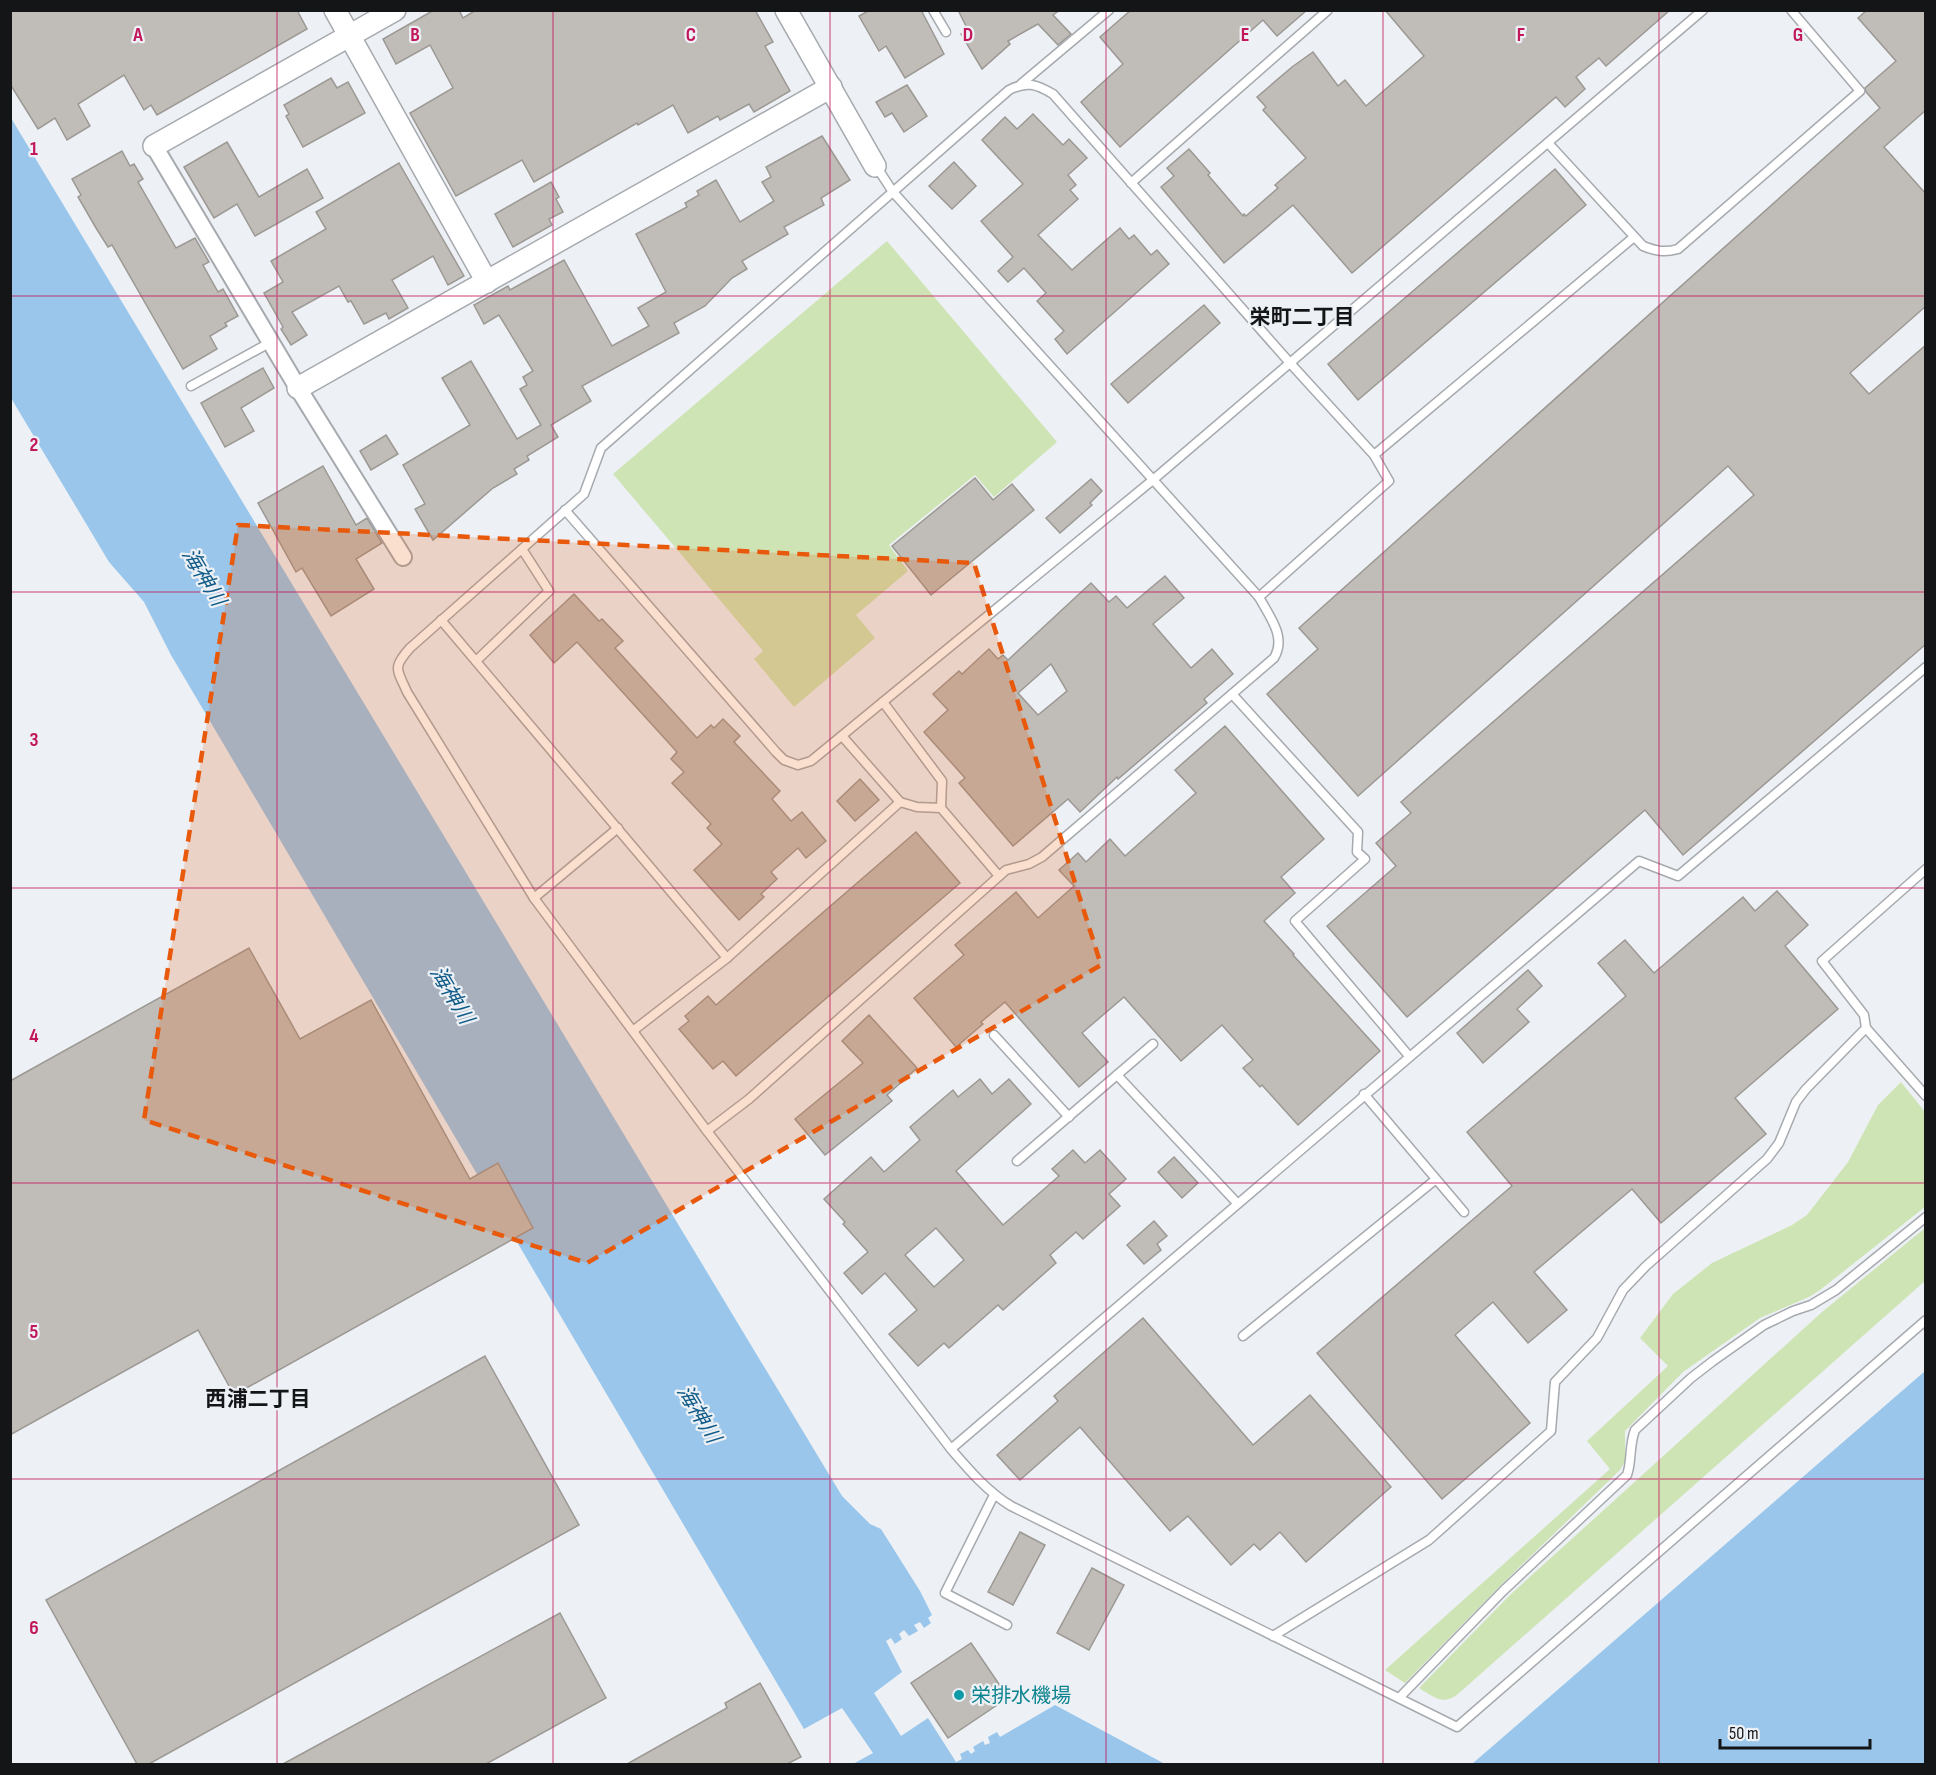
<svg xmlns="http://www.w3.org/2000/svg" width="1936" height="1775" font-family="'Sofia Sans Condensed','Noto Sans JP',sans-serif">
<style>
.green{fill:#cfe4b4}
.water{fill:#99c6ea}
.building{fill:#c0bcb8;stroke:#9c9893;stroke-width:1.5;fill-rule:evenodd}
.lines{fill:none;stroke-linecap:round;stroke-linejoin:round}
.service-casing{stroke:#a6aaaf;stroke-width:11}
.minor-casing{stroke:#a6aaaf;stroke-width:20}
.tertiary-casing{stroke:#a6aaaf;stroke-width:24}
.service{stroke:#fff;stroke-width:8}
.minor{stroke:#fff;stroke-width:16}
.tertiary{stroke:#fff;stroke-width:21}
.marked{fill:#e8590c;fill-opacity:0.2;stroke:#e8590c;stroke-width:4.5;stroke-dasharray:12 8;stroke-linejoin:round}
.grid{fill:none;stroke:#c2185b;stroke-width:1.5;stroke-opacity:0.55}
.culture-dot{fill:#0f9aa8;stroke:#edf1f6;stroke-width:2}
.labels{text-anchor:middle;stroke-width:4.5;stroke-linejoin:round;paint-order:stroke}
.culture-label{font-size:20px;fill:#0d838f;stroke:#edf1f6;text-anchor:start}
.neighbourhood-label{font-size:21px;font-weight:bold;fill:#141517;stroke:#edf1f6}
.water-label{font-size:21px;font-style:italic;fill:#105b87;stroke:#edf1f6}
.grid-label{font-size:20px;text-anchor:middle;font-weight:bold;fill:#c2185b;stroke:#edf1f6;stroke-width:4.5;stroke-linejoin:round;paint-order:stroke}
</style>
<rect width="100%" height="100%" fill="#edf1f6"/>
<g class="green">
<path d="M 887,241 L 1057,442 L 994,497 L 975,475 L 889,545 L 908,571 L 856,615 L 875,638 L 794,707 L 754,659 L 763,651 L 613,474 Z"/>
<path d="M 1901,1082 L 1925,1112 L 1925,1207 L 1820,1290 L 1809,1297 L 1760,1318 L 1683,1372 L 1625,1431 L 1625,1461 L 1620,1470 L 1500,1586 L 1405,1683 L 1385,1670 L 1610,1469 L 1587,1441 L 1668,1366 L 1640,1338 L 1673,1294 L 1712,1263 L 1792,1225 L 1807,1215 L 1848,1162 L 1878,1105 Z"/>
<path d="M 1925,1228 L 1925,1281 L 1458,1694 C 1442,1706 1434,1697 1419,1688 L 1510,1595 L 1822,1312 Z"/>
</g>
<g class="water">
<path d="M 11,118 L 842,1496 L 870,1524 L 881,1529 L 920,1591 L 932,1615 L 928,1618 L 931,1623 L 924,1628 L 920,1622 L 914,1625 L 918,1631 L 909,1636 L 904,1630 L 899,1634 L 902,1639 L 895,1644 L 891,1638 L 886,1641 L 902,1672 L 874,1693 L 901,1736 L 928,1718 L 956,1762 L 962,1759 L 960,1754 L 968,1750 L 971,1754 L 975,1751 L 973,1747 L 983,1741 L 985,1745 L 990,1743 L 988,1737 L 997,1732 L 1000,1737 L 1055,1705 L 1165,1764 L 853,1764 L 873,1753 L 842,1708 L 804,1729 L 171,655 L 144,602 L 109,562 L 11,398 Z"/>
<path d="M 1925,1371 L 1925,1764 L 1472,1764 Z"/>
</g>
<g class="building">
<path d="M 10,10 L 297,10 L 307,29 L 157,115 L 151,105 L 144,110 L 124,75 L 78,104 L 90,126 L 67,140 L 55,118 L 38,129 L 10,84 Z"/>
<path d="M 434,10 L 459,10 L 463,18 L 476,10 L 755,10 L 773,42 L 765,46 L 790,91 L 754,112 L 749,104 L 720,120 L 718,116 L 688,133 L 673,105 L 638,125 L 637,123 L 534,182 L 522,160 L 456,196 L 410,113 L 453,88 L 430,45 L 396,64 L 383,39 Z"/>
<path d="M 870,10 L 921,10 L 944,54 L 905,78 L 886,46 L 879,51 L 859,16 Z"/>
<path d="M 958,10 L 1060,10 L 1053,15 L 1071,34 L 1058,45 L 1038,24 L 1008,41 L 1010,44 L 982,69 L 961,34 L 968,30 Z"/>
<path d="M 1131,10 L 1307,10 L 1277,36 L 1263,20 L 1120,147 L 1081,102 L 1123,64 L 1100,37 Z"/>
<path d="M 1385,10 L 1670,10 L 1606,66 L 1599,58 L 1576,77 L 1585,89 L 1565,107 L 1556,97 L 1352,273 L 1293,205 L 1224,263 L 1161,187 L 1174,176 L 1167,168 L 1189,149 L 1210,173 L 1208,175 L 1243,216 L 1244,214 L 1246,216 L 1278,188 L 1275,185 L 1306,158 L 1263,110 L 1266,107 L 1257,97 L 1292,67 L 1313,52 L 1338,86 L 1345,80 L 1366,106 L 1424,56 Z"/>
<path d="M 1867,10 L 1926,10 L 1926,110 L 1884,147 L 1926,194 L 1926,306 L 1850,373 L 1869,394 L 1926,345 L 1926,644 L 1683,855 L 1645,810 L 1407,1017 L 1327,926 L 1396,866 L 1376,843 L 1411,813 L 1401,802 L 1754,495 L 1728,466 L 1358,796 L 1267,694 L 1318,649 L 1299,628 L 1880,108 L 1866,92 L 1865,88 L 1896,61 L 1858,18 Z"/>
<path d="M 331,78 L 337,88 L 348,82 L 365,113 L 303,147 L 286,116 L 289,114 L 284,105 Z"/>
<path d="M 907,85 L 927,116 L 904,132 L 892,113 L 885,117 L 876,102 Z"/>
<path d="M 1033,114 L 1063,145 L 1069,139 L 1087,158 L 1068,175 L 1076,185 L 1070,190 L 1078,199 L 1038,235 L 1072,270 L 1120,228 L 1129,239 L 1134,235 L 1151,255 L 1157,250 L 1169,264 L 1067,354 L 1055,339 L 1064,331 L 1037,301 L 1046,293 L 1024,268 L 1008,282 L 998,271 L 1013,257 L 981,221 L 1023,184 L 982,140 L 1005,117 L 1017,129 Z"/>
<path d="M 822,136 L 850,180 L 821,198 L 824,205 L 784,227 L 788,234 L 742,261 L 747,269 L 732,278 L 705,306 L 674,323 L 679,333 L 582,386 L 591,401 L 551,425 L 558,437 L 527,456 L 529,460 L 514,469 L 517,474 L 493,488 L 433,540 L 415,509 L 425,504 L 403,465 L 470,425 L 442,378 L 471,361 L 517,439 L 541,425 L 520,389 L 527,385 L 523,377 L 533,371 L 499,315 L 484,324 L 474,305 L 508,286 L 510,290 L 564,260 L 612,346 L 649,326 L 638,308 L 666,292 L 636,234 L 687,207 L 685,203 L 699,195 L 697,191 L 716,180 L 740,222 L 774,201 L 762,182 L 771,177 L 766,167 Z"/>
<path d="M 227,142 L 259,197 L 307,169 L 323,198 L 255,236 L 237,204 L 214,218 L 184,167 Z"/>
<path d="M 122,151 L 130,166 L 134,164 L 143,179 L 138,182 L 176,248 L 195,238 L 209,262 L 203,265 L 218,292 L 223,289 L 238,316 L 225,323 L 227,326 L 210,336 L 217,349 L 183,369 L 112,245 L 108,247 L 96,228 L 78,197 L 81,195 L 72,179 Z"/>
<path d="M 954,162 L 976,186 L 952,209 L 929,186 Z"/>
<path d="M 399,163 L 464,276 L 448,285 L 433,256 L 392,280 L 408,308 L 389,319 L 386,313 L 364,324 L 351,301 L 348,302 L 339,286 L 292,312 L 307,335 L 291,345 L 281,329 L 283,327 L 264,293 L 283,282 L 271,261 L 326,229 L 316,212 Z"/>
<path d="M 1555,169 L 1586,205 L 1358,400 L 1328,364 Z"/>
<path d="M 551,182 L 559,197 L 556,199 L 563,212 L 549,219 L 552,225 L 513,247 L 495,214 Z"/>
<path d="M 1204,305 L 1220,323 L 1128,403 L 1111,384 Z"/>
<path d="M 263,368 L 274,388 L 241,408 L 254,431 L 225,447 L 201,403 Z"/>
<path d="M 386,435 L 398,454 L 371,470 L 360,451 Z"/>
<path d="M 323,466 L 356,525 L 367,518 L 382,543 L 356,559 L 374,589 L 331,616 L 302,568 L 296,572 L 258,503 Z"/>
<path d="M 975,478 L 993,500 L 1012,484 L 1034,510 L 931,595 L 892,546 Z"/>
<path d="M 1091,479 L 1102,491 L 1090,503 L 1092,505 L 1060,533 L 1046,518 Z"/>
<path d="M 1165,576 L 1184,598 L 1153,624 L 1191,668 L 1212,649 L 1233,674 L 1204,699 L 1207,703 L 1118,779 L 1117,777 L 1080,812 L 1068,799 L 1013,846 L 959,783 L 965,778 L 924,732 L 948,710 L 933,694 L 959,671 L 962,674 L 989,649 L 998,659 L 1003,655 L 1008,660 L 1091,583 L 1109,602 L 1116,596 L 1127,608 ZM 1051,664 L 1067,691 L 1038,715 L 1018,693 Z"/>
<path d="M 574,594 L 599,621 L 602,619 L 623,641 L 615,648 L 697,738 L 711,725 L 714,728 L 723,719 L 740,736 L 734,742 L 780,791 L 772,799 L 791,821 L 802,812 L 826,841 L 806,858 L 798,848 L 771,872 L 777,879 L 761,894 L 764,897 L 739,920 L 694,870 L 722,844 L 707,828 L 711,824 L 672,783 L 684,772 L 671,759 L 677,752 L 577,642 L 554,663 L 530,635 Z"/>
<path d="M 1225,726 L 1324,839 L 1281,877 L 1295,893 L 1264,921 L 1294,954 L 1293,955 L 1380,1051 L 1298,1125 L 1262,1085 L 1260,1087 L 1243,1068 L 1253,1060 L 1222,1025 L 1181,1061 L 1124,997 L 1082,1033 L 1108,1062 L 1079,1087 L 1005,1002 L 981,1022 L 983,1024 L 956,1047 L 914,998 L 964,955 L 955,945 L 1016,892 L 1038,918 L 1074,886 L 1059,870 L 1078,853 L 1086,862 L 1110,839 L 1125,856 L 1196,793 L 1175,770 Z"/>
<path d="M 860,779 L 879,800 L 855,821 L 837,801 Z"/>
<path d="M 916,832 L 960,883 L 736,1076 L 723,1061 L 713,1069 L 679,1029 L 689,1021 L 685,1016 L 708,996 L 716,1005 Z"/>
<path d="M 1777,891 L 1808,925 L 1785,946 L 1838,1009 L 1735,1098 L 1766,1134 L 1661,1223 L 1632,1189 L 1534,1272 L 1567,1310 L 1528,1343 L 1493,1302 L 1455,1335 L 1530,1423 L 1442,1499 L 1317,1353 L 1512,1186 L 1467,1132 L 1626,996 L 1598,963 L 1625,940 L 1654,973 L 1743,897 L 1755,911 Z"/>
<path d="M 249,948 L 300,1039 L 371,1000 L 470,1179 L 498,1163 L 533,1228 L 234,1395 L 198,1330 L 10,1435 L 10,1081 Z"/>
<path d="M 1528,970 L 1542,986 L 1517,1009 L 1529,1022 L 1483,1063 L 1457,1033 Z"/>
<path d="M 869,1015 L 917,1068 L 887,1095 L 892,1101 L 825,1155 L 795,1119 L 863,1063 L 842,1041 Z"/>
<path d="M 980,1079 L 992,1094 L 1009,1079 L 1031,1104 L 956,1171 L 1003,1225 L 1059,1176 L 1052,1169 L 1073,1150 L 1085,1163 L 1100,1150 L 1126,1179 L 1109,1194 L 1120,1206 L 1083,1239 L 1076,1232 L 1050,1255 L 1056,1263 L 1003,1310 L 998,1305 L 949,1348 L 944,1343 L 918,1366 L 889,1334 L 917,1310 L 885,1273 L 862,1294 L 844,1273 L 868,1252 L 843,1224 L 845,1222 L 824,1199 L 871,1157 L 884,1172 L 920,1140 L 910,1127 L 953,1090 L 958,1097 ZM 936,1228 L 964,1260 L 934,1287 L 905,1255 Z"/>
<path d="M 1174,1157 L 1198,1183 L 1182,1198 L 1158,1172 Z"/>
<path d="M 1154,1221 L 1167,1236 L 1157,1244 L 1161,1250 L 1144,1264 L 1127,1245 Z"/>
<path d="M 1143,1318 L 1253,1445 L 1310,1395 L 1391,1487 L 1306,1562 L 1280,1532 L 1260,1550 L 1254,1544 L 1231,1565 L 1188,1516 L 1170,1531 L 1080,1427 L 1020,1480 L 997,1455 L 1058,1401 L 1054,1396 Z"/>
<path d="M 485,1356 L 579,1525 L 149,1764 L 137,1764 L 46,1600 Z"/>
<path d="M 1020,1532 L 1045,1545 L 1013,1605 L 988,1592 Z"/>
<path d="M 1092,1568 L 1124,1585 L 1089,1650 L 1057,1633 Z"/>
<path d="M 560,1613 L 606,1698 L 486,1764 L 283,1764 Z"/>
<path d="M 971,1643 L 1001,1687 L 996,1690 L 1003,1701 L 948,1738 L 911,1683 Z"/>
<path d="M 760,1683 L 801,1757 L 787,1764 L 627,1764 L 727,1708 L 725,1703 Z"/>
</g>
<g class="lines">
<defs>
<g id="service">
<path d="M 933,10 L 946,32"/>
<path d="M 1021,84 L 1109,10"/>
<path d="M 1548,143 L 1643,246 C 1656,251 1664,253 1678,249 L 1860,91 L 1791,10"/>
<path d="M 1131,183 L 1328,10"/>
<path d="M 191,386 L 271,342"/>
<path d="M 1374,455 L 1634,237"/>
<path d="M 565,510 L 776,752 L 784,760 L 798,765 L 811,761 L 1154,479 L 1703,10"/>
<path d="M 1259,597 L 1389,481 L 1374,455 L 1290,363 L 1053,94 C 1036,84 1027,81 1009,90 L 601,448 L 584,494 L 410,648 C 392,668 397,669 407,692 L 534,898 L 707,1131 L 951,1449 C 970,1471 987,1491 1011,1506 L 1457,1727 L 1926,1320"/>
<path d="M 441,620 L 727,958"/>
<path d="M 476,661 L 549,591 L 522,549"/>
<path d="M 1232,694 L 1358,832 L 1357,852 L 1365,859 L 1295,921 L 1409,1056"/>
<path d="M 883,702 L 942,781 L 941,808 L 999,876"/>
<path d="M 842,736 L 900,802 L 917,807 L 941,808"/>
<path d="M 534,898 L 618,828"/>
<path d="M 1866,1028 L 1926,1096"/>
<path d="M 634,1030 L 727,958 L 900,802"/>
<path d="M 994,1035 L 1069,1117"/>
<path d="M 1117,1075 L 1237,1203"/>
<path d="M 1364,1094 L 1464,1212"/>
<path d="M 707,1131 L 749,1099 L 1006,870 L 1029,864 L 1042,857 L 1274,658 C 1287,637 1269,616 1259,597 L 893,192 L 876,166"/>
<path d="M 1017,1161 L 1153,1044"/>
<path d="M 1243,1336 L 1435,1180"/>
<path d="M 951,1449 L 1639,861 L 1678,876 L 1926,667"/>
<path d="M 994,1495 L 945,1593 L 1007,1625"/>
<path d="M 1273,1636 L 1429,1540 L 1551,1431 L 1555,1382 L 1597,1338 L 1623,1290 L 1646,1266 L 1767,1159 L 1779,1143 L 1796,1102 L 1806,1089 L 1866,1028 L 1864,1015 L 1822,961 L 1926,869"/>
<path d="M 1399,1698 L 1504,1590 L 1627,1475 C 1632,1461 1629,1445 1635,1430 L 1691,1378 L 1713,1361 L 1764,1325 L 1793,1311 L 1811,1305 L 1836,1290 L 1926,1217"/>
</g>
<path id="minor" d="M 154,146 L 298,388 L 403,557"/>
<g id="tertiary">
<path d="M 335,10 L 487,282"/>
<path d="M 786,10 L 875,166"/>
<path d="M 154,146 L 395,10"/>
<path d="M 298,388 L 831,87"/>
</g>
</defs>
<use href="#service" class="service-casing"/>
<use href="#minor" class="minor-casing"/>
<use href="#tertiary" class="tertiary-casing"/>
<use href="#service" class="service"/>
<use href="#minor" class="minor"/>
<use href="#tertiary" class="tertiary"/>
</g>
<path class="marked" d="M 238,525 L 974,563 L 1101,965 L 587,1263 L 144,1120 Z"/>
<path class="grid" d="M 277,10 L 277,1764M 553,10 L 553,1764M 830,10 L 830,1764M 1106,10 L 1106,1764M 1383,10 L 1383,1764M 1659,10 L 1659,1764M 10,296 L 1926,296M 10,592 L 1926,592M 10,888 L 1926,888M 10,1183 L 1926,1183M 10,1479 L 1926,1479"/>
<circle class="culture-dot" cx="959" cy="1695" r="6"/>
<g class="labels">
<g class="culture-label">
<text x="971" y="1702">栄排水機場</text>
</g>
<g class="neighbourhood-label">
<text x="1302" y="324">栄町二丁目</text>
<text x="258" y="1406">西浦二丁目</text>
</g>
<g class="water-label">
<text transform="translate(204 577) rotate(59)" y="7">海神川</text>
<text transform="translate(452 995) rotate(59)" y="7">海神川</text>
<text transform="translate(699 1414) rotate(59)" y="7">海神川</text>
</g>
</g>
<g class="grid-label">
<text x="138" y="41">A</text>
<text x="415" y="41">B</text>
<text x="691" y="41">C</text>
<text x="968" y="41">D</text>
<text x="1245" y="41">E</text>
<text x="1521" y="41">F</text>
<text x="1798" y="41">G</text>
<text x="34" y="155">1</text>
<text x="34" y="451">2</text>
<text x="34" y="746">3</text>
<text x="34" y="1042">4</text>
<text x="34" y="1338">5</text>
<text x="34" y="1634">6</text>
</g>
<rect width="1936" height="1775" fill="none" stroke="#141517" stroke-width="24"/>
<path d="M1720 1739v9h150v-9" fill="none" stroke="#141517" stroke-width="3"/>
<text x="1729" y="1739" font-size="18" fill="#141517" stroke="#edf1f6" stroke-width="4.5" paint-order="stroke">50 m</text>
</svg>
